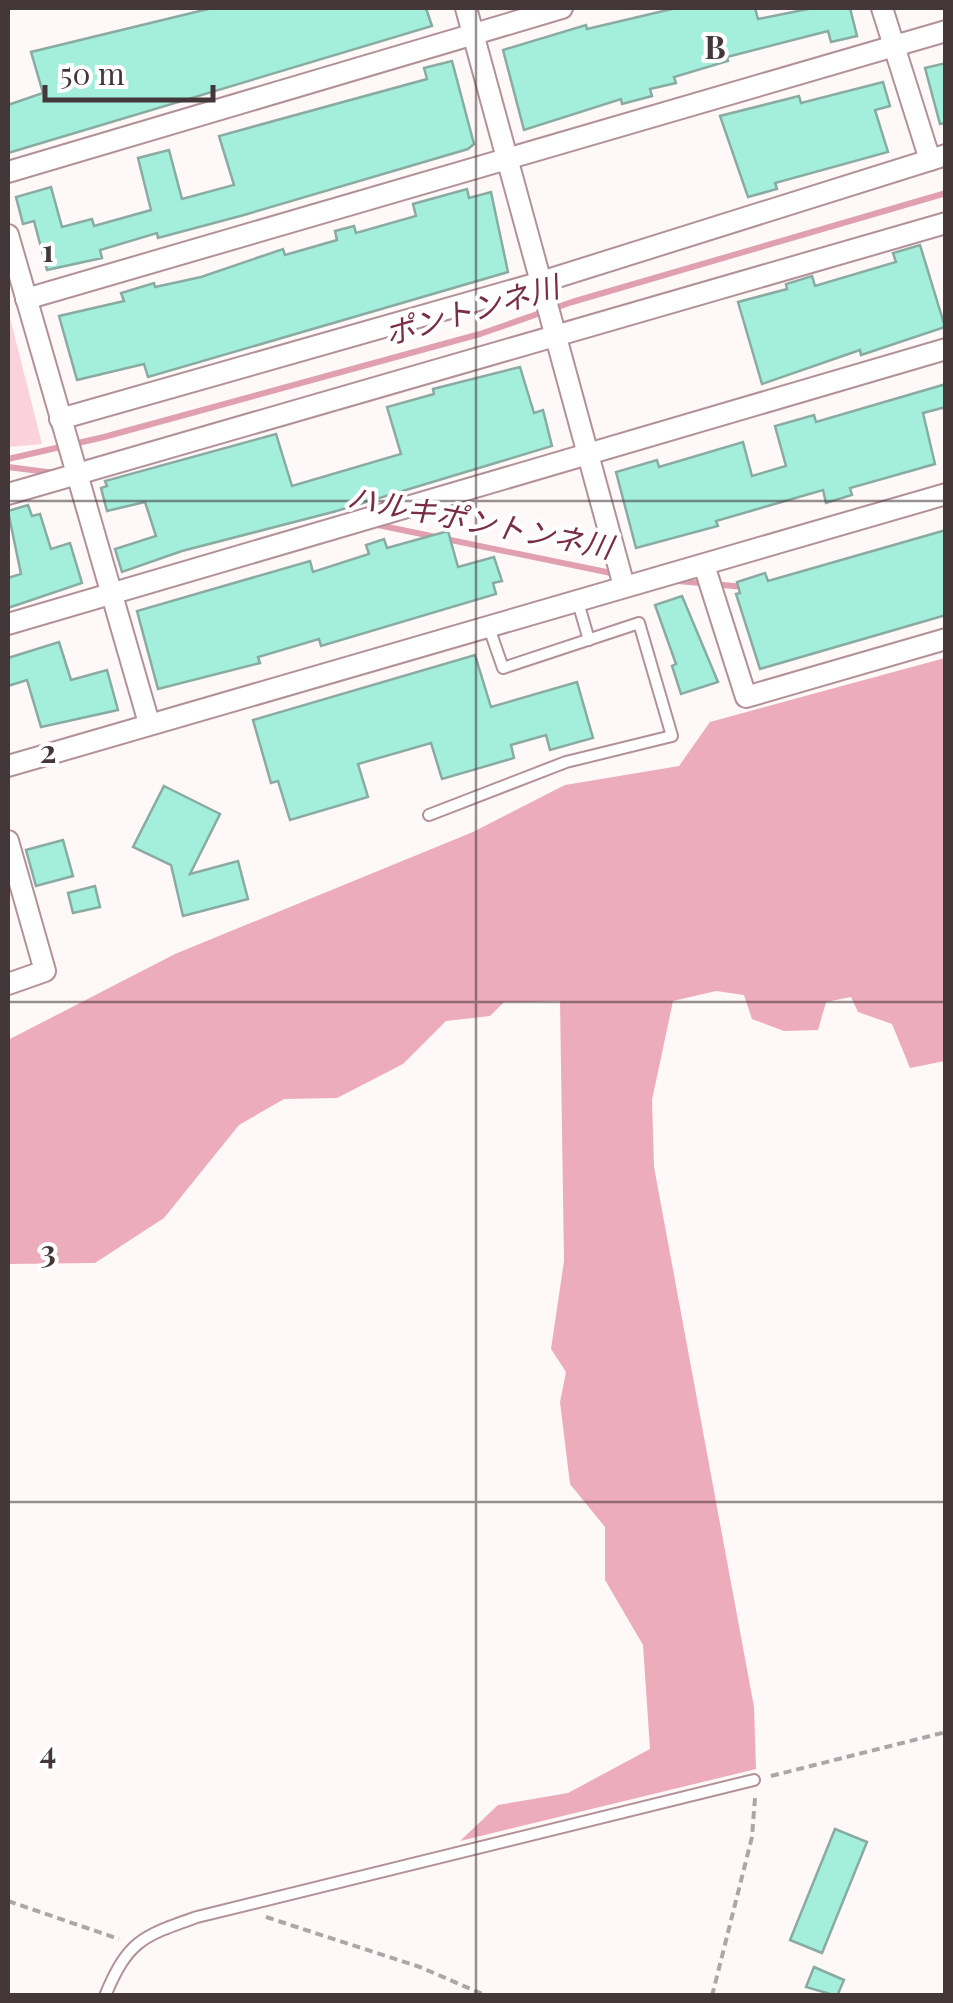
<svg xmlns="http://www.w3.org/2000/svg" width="953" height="2003" font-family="'Playfair Display','Noto Sans JP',serif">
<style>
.green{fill:#fad2db}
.forest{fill:#edacbb}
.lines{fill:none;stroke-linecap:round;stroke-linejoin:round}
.stream{stroke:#e1a0b0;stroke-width:6}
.building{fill:#a3efdc;stroke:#89aba2;stroke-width:2.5}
.lane-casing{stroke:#b29198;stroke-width:14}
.street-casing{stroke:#b29198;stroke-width:24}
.path{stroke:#aea5a7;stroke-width:4;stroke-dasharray:8 5;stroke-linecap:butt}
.lane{stroke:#fff;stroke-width:10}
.street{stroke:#fff;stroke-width:20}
.grid{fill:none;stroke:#44373a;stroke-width:2.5;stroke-opacity:0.55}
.labels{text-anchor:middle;stroke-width:8;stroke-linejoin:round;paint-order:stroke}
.water-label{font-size:30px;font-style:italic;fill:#7a2e46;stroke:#fff}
.grid-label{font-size:32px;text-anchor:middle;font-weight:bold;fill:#44373a;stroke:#fff;stroke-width:8;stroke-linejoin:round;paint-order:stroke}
</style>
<rect width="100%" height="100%" fill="#fff8f9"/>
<path class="green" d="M 8,310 L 42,444 L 8,447 Z"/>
<path class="forest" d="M 945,658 L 945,1061 L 910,1068 L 892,1024 L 858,1012 L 851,997 L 826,1002 L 818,1030 L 784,1031 L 752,1019 L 744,995 L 716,991 L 673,1001 L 652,1100 L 654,1167 L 754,1707 L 756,1769 L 460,1841 L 498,1805 L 568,1793 L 650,1749 L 643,1645 L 605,1580 L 605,1527 L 570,1484 L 560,1402 L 566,1372 L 551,1349 L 564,1261 L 560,1001 L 504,1002 L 490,1016 L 446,1021 L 403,1064 L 337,1098 L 284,1099 L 239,1125 L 164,1218 L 95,1263 L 8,1264 L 8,1040 L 175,954 L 473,832 L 565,785 L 679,766 L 710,722 Z"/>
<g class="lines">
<g class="stream">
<path d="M 8,459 L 104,437 L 480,334 L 572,302 L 946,193"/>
<path d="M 8,467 L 55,473"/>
<path d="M 373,524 L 616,574"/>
<path d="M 678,581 L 745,587"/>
</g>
</g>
<g class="building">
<path d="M 212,8 L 426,8 L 432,26 L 8,153 L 8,105 L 43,93 L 31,52 Z"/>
<path d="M 676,8 L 755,8 L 758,19 L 813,8 L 850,8 L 857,36 L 831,42 L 828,31 L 727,57 L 728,61 L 674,77 L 676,83 L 650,89 L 652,96 L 622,104 L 621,99 L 524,130 L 503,50 L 586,25 L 587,29 Z"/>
<path d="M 452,61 L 474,144 L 468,149 L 244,215 L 158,238 L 157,233 L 100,250 L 102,258 L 47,270 L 34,221 L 23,224 L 16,197 L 51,187 L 62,227 L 92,219 L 94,226 L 151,210 L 138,158 L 169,150 L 182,199 L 234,185 L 219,136 L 427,79 L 424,68 Z"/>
<path d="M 946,63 L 946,123 L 940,124 L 925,68 Z"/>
<path d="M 883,82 L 890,106 L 875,110 L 888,152 L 775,183 L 777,189 L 748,197 L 720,116 L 799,96 L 801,103 Z"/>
<path d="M 467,189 L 469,198 L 491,192 L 508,272 L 148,377 L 144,364 L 77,380 L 59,316 L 124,301 L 121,293 L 154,283 L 155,287 L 201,277 L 283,249 L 285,255 L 337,240 L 335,231 L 354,226 L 356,233 L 416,216 L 413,204 Z"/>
<path d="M 920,245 L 945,327 L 861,355 L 860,350 L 762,384 L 738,302 L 787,289 L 786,284 L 812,276 L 815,286 L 896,262 L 893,253 Z"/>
<path d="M 520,367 L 534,413 L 543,410 L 552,446 L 333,512 L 182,551 L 122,572 L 115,549 L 156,536 L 145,502 L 107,511 L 101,488 L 107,486 L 105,481 L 276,434 L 292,486 L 401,454 L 387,407 L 434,394 L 433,389 Z"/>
<path d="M 946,384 L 946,407 L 923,413 L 935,464 L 850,488 L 852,495 L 826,503 L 823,490 L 716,521 L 718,526 L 636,548 L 616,472 L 657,460 L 659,467 L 743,442 L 752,476 L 786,466 L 775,426 L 814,415 L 816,422 Z"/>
<path d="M 28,505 L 32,516 L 40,514 L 51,549 L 70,543 L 82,583 L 8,608 L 8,578 L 21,574 L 8,511 Z"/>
<path d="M 946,530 L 946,615 L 760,669 L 736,594 L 740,593 L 737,582 L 765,573 L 768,581 Z"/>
<path d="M 448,531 L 458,567 L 494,557 L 502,581 L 493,583 L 496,594 L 321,646 L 319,639 L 258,657 L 260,663 L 158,689 L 137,611 L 310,561 L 313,572 L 369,554 L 366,545 L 384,539 L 387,548 Z"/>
<path d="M 682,596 L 718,682 L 681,694 L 672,666 L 676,664 L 655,605 Z"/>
<path d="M 59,642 L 71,680 L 107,670 L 118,710 L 41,727 L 27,680 L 8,686 L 8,658 Z"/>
<path d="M 475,655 L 491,707 L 577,682 L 593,738 L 550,750 L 546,735 L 511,745 L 514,758 L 442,779 L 431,743 L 358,764 L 368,797 L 290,820 L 278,781 L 271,783 L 253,720 Z"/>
<path d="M 164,786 L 220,814 L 190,874 L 238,861 L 248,899 L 183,916 L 171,865 L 133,847 Z"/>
<path d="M 63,840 L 73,876 L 36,886 L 26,850 Z"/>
<path d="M 95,886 L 100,907 L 73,913 L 68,893 Z"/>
<path d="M 835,1829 L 867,1842 L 822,1953 L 790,1940 Z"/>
<path d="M 814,1967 L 844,1980 L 837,1996 L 806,1987 Z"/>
</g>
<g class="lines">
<defs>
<g id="lane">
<path d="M 577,599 L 589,640"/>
<path d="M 429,815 L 566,762 L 672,736 L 639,623 L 503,668 L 488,625"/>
<path d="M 105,1996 C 128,1940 143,1936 197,1917 L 754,1780"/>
</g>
<g id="street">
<path d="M 466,8 L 624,586"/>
<path d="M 882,8 L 930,160"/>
<path d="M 8,172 L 562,8"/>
<path d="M 8,235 L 149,723"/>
<path d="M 26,299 L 946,31"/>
<path d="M 60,419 L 538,283 L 946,155"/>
<path d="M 8,494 L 946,223"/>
<path d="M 704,565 L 746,697 L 946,639"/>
<path d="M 8,624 L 946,349"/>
<path d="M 8,766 L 946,494"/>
<path d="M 8,841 L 45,971 L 8,984"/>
</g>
</defs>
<use href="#lane" class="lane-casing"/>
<use href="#street" class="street-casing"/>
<g class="path">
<path d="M 771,1776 L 946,1732"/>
<path d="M 8,1901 L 119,1939"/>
<path d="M 266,1917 L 420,1967 L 487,1996"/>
<path d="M 712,1996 L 752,1837 L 755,1798"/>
</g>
<use href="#lane" class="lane"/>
<use href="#street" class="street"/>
</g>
<path class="grid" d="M 476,8 L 476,1996M 8,501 L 946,501M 8,1002 L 946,1002M 8,1502 L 946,1502"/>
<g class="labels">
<g class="water-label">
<text transform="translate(472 311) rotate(-16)" y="10">ポントンネ川</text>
<text transform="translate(480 523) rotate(11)" y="10">ハルキポントンネ川</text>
</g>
</g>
<g class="grid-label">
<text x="715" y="59">B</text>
<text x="48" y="262">1</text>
<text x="48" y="763">2</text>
<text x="48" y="1263">3</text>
<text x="48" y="1764">4</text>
</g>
<rect width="953" height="2003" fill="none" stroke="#44373a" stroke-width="20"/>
<path d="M45 85v15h168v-15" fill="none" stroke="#44373a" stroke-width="5"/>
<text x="60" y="85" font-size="30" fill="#44373a" stroke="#ffffff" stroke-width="8" paint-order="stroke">50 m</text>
</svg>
